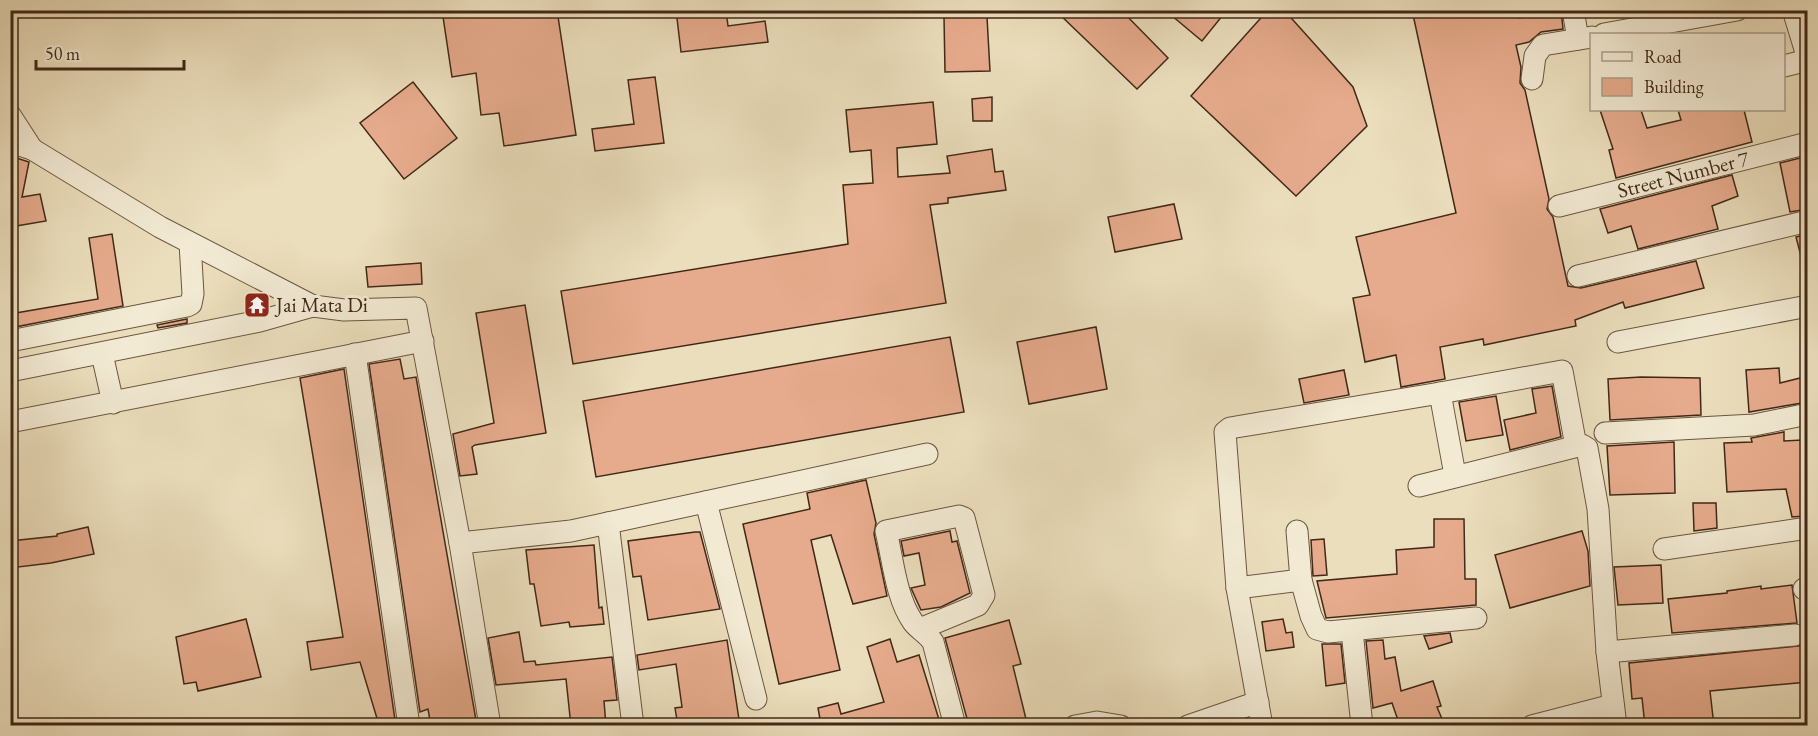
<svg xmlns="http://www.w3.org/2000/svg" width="1818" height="736" font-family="'EB Garamond',serif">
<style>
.building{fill:#e6ab8c;stroke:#412917;stroke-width:1.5}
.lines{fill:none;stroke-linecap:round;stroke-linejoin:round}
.minor-casing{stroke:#6c5640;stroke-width:23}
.minor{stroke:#f2ead3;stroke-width:21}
.labels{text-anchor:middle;stroke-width:6;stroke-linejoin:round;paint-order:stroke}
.street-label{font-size:21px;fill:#412917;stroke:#f2ead3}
.poi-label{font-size:21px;fill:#412917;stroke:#f2ead3;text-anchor:start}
</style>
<rect width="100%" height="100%" fill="#ebdebc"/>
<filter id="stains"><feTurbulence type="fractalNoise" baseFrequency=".00333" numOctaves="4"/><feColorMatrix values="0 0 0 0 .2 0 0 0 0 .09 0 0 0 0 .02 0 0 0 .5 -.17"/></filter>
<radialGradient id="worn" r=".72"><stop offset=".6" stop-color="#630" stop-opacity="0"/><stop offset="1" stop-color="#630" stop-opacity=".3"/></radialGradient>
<g class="building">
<path d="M 442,10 L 557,10 L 576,135 L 504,146 L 499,113 L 481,115 L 476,73 L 452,77 Z"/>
<path d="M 676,10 L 726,10 L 728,26 L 765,21 L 768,42 L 681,52 Z"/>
<path d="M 1055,10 L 1121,10 L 1168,58 L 1137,89 Z"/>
<path d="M 1165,10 L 1227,10 L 1202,41 Z"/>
<path d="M 1268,10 L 1284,10 L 1353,87 L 1367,126 L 1296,196 L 1191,96 Z"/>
<path d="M 1412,10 L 1517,10 L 1519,18 L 1561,10 L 1563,29 L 1541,32 L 1529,42 L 1516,45 L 1521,67 L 1520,83 L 1525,90 L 1549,199 L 1547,209 L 1553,217 L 1568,286 L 1581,288 L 1696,261 L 1704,288 L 1625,308 L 1623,302 L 1575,320 L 1576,326 L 1484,345 L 1483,339 L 1440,347 L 1445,379 L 1401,387 L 1396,355 L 1365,362 L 1353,298 L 1370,295 L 1356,237 L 1456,213 Z"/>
<path d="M 944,17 L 987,17 L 990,71 L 945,72 Z"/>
<path d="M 655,77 L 664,143 L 595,151 L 592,129 L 634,124 L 628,80 Z"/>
<path d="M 413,82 L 457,138 L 404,179 L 360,123 Z"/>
<path d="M 992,97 L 992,121 L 973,121 L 972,99 Z"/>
<path d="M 933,102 L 937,144 L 897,148 L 898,177 L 950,173 L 947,156 L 992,149 L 995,172 L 1003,171 L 1006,190 L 948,198 L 948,203 L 930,205 L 946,303 L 573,364 L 561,291 L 848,244 L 843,185 L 873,183 L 871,150 L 850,152 L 846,110 Z"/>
<path d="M 1600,110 L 1641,110 L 1647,128 L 1681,120 L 1678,110 L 1744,110 L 1752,142 L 1616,178 L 1609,150 L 1613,149 Z"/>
<path d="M 10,156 L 29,162 L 22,197 L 40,194 L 46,221 L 10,227 Z"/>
<path d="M 1808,156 L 1808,209 L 1790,212 L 1780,163 Z"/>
<path d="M 1732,175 L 1738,196 L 1712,206 L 1718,229 L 1638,249 L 1631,226 L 1608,233 L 1600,209 Z"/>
<path d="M 1174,204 L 1182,239 L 1115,252 L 1108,217 Z"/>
<path d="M 112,234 L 123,306 L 10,328 L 10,314 L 98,299 L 89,238 Z"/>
<path d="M 1808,234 L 1808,259 L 1802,260 L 1796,237 Z"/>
<path d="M 421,263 L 422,284 L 368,287 L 366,267 Z"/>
<path d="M 525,305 L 546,433 L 475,445 L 472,447 L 477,474 L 460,476 L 453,434 L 494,423 L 476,313 Z"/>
<path d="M 187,319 L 187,323 L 158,328 L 157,325 Z"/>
<path d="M 1096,327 L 1107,389 L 1029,404 L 1017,342 Z"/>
<path d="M 950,337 L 964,412 L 596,477 L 583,401 Z"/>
<path d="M 400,359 L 404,379 L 416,377 L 477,726 L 431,726 L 428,709 L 420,712 L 369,364 Z"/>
<path d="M 1779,368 L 1780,383 L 1808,376 L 1808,402 L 1749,412 L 1746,370 Z"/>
<path d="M 344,369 L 395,720 L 379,725 L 360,662 L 311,670 L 307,642 L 343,637 L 300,378 Z"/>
<path d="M 1344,370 L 1349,395 L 1304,403 L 1299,379 Z"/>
<path d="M 1641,377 L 1700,378 L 1701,415 L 1610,420 L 1608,379 Z"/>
<path d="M 1552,386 L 1561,437 L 1510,450 L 1504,420 L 1536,413 L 1532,389 Z"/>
<path d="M 1496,396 L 1503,435 L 1466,441 L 1459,402 Z"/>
<path d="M 1784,432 L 1784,441 L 1802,440 L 1804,496 L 1808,495 L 1805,516 L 1792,517 L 1786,489 L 1727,492 L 1724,443 L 1752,442 L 1751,438 Z"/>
<path d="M 1674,442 L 1675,493 L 1610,495 L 1607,446 Z"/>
<path d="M 866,480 L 876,523 L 874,534 L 887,596 L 853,604 L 831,535 L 811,540 L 840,670 L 779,684 L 743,524 L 810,509 L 807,493 Z"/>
<path d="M 1693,503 L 1716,503 L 1717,528 L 1694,531 Z"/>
<path d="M 1434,519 L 1464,519 L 1465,579 L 1476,579 L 1476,605 L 1326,618 L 1317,581 L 1397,574 L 1396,550 L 1434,547 Z"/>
<path d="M 88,527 L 94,554 L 51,563 L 10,568 L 10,541 L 57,536 L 57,534 Z"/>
<path d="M 950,531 L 952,542 L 957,541 L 970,593 L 941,607 L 921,610 L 911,588 L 925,585 L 919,553 L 904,556 L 901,541 Z"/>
<path d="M 1582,531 L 1588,551 L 1590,586 L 1510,608 L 1495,555 Z"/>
<path d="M 695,532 L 700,532 L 720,609 L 648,620 L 641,576 L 633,577 L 628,541 Z"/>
<path d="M 1324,539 L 1327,575 L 1313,576 L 1311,540 Z"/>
<path d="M 594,545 L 599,608 L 602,607 L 604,624 L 570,627 L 569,622 L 541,626 L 534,584 L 530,584 L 526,550 Z"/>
<path d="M 1661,565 L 1663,603 L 1618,605 L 1614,567 Z"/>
<path d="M 1792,585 L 1797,623 L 1672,633 L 1668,599 L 1727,593 L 1727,591 L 1761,586 L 1761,589 Z"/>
<path d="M 246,619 L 261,677 L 198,691 L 196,682 L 184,684 L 176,637 Z"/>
<path d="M 1283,619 L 1286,633 L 1292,632 L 1294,647 L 1266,651 L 1262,622 Z"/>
<path d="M 1009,620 L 1021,664 L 1013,666 L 1026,719 L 1002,726 L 969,726 L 945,638 Z"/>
<path d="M 519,632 L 524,662 L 535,661 L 536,665 L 612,657 L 617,700 L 604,701 L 606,726 L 571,726 L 566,679 L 496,685 L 488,638 Z"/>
<path d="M 1450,633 L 1452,642 L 1429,649 L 1424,636 Z"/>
<path d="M 890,639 L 897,662 L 919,655 L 941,726 L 816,726 L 816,720 L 820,719 L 818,708 L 838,703 L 841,714 L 884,702 L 867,647 Z"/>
<path d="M 727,640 L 740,726 L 678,726 L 675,708 L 682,707 L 676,664 L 639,670 L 637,655 Z"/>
<path d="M 1383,640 L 1385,659 L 1395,657 L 1401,691 L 1433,681 L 1441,706 L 1437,707 L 1445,726 L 1400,726 L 1392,703 L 1373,708 L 1366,641 Z"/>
<path d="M 1322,644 L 1341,644 L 1345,683 L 1326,686 Z"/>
<path d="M 1808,645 L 1808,682 L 1710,691 L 1714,726 L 1645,726 L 1642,698 L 1632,699 L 1629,663 Z"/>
</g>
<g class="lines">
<defs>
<g id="minor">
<path d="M 1573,10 L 1578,39"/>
<path d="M 1793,10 L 1808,59"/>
<path d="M 1604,34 L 1737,10"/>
<path d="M 1784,66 L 1808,60"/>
<path d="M 1532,79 L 1535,56 L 1543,45 L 1592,37"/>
<path d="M 10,115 L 32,149"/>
<path d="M 10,142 L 32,149 L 160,227 L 313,306 L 344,310 L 416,308 L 460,543 L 571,531 L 927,454"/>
<path id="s1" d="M 1559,206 L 1808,143"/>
<path d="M 1578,276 L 1808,221"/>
<path d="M 10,341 L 187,306 L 191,304 L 193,294 L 190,243"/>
<path d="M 1618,342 L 1808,306"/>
<path d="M 102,354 L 113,403"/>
<path d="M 355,354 L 409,726"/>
<path d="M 10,371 L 260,321 L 313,306"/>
<path d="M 1440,393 L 1562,371 L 1576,446"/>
<path d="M 10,422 L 423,341"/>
<path d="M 1605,433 L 1754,425 L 1808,414"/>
<path d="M 1419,486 L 1582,445 L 1587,448 L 1598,509 L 1607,652 L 1616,726"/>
<path d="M 706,502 L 756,699"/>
<path d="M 608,523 L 633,726"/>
<path d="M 1297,531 L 1301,580"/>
<path d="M 460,543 L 490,726"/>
<path d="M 1664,549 L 1808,528"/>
<path d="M 1237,588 L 1301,580 L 1311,616 L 1317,629 L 1328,632 L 1476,618"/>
<path d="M 1804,589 L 1808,588"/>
<path d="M 920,629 L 978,605 L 984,595 L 964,518 L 959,516 L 886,531 C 893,560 896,598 913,622 C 919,630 927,633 933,642 L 955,726"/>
<path d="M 1352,631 L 1362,726"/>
<path d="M 1607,652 L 1795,635"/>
<path d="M 1075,726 L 1097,722 L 1121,726"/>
<path d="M 1188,726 L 1258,702"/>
<path d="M 1262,726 L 1237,588 L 1225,432 L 1230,428 L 1440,393 L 1455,475"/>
<path d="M 1532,726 L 1613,705"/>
</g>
</defs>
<use href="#minor" class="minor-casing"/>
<use href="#minor" class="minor"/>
</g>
<defs>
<symbol id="temple-square" viewBox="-11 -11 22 22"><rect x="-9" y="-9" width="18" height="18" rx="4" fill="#8f2418" stroke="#f2ead3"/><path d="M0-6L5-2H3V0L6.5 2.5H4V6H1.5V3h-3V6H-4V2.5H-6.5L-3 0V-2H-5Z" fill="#fff"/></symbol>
</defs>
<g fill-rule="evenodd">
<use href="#temple-square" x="242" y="290" width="30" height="30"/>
</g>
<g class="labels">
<g class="street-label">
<text dy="7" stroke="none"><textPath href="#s1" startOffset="128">Street Number 7</textPath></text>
</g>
<g class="poi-label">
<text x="276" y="312">Jai Mata Di</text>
</g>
</g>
<rect width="1818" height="736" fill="none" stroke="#ebdebc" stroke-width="36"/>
<rect x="12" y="12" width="1794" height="712" fill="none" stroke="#412917" stroke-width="3"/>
<rect x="18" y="18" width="1782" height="700" fill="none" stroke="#412917" stroke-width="1.5"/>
<rect x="1590" y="33" width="195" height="78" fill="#f2ead3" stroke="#ab9d88" stroke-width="1.5"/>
<rect x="1602" y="52" width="30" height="9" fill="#f2ead3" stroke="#ab9d88" stroke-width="1.5"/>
<text x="1644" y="63" font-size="18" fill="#412917">Road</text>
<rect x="1602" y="78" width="30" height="18" fill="#e6ab8c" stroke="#ab9d88" stroke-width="1.5"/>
<text x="1644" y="93" font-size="18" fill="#412917">Building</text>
<path d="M36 60v9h148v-9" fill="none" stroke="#412917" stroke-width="3"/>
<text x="45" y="60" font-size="18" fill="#412917" stroke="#f2ead3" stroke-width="4.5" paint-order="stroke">50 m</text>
<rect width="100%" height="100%" filter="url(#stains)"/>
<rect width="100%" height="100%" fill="url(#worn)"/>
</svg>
